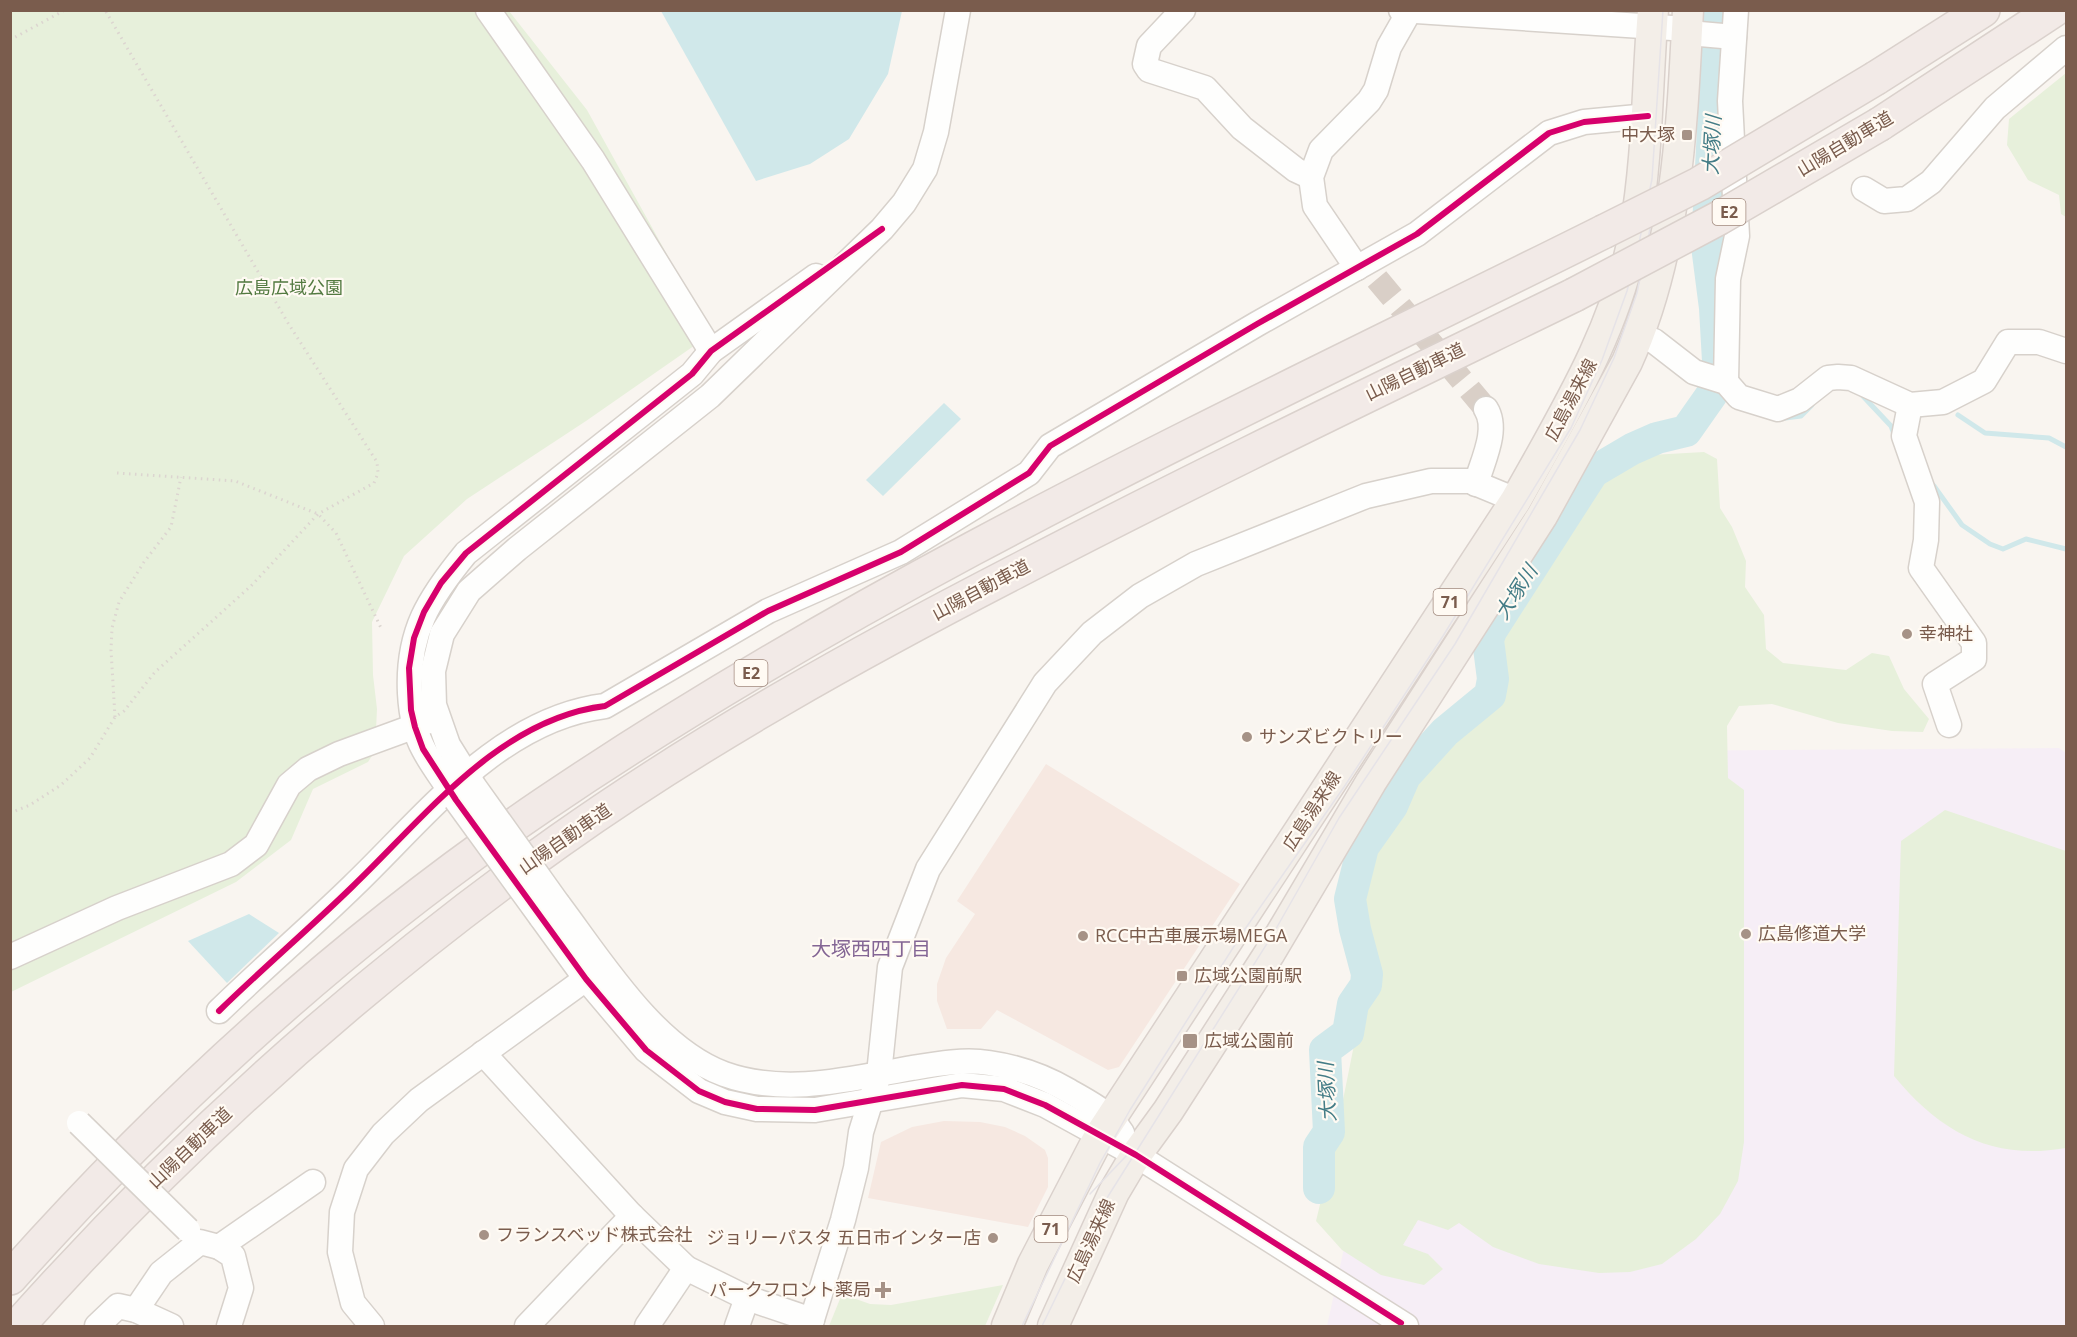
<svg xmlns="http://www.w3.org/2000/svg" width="2077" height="1337" font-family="'Open Sans','Noto Sans JP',sans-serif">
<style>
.commercial{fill:#f6e8e1}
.education{fill:#f6eef6}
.green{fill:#e7f0db}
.water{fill:#d0e8ea}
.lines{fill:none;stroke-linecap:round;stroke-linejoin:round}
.stream{stroke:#d0e8ea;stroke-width:5}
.river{stroke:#d0e8ea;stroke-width:32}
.minor-tunnel{stroke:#d9cfc7;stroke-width:24;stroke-dasharray:24 12;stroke-linecap:butt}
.minor-casing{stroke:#d7d1cb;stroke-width:27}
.major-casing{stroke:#dad1cc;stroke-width:33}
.highway-casing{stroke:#dad1cc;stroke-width:36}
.path{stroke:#dcd5d0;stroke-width:3;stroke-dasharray:1.5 4.5;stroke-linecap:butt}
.minor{stroke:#fefefd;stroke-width:24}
.major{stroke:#f3eee8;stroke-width:30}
.highway{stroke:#f2eae7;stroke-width:33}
.tram{stroke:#e6e3e7;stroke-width:1.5}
.minor-bridge-casing{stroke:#d7d1cb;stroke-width:27;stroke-linecap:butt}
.highway-bridge-casing{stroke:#dad1cc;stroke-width:36;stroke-linecap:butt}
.minor-bridge{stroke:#fefefd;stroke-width:24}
.highway-bridge{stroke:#f2eae7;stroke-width:33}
.cycleway-casing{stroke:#fffaf3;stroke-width:10}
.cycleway{stroke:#d6006c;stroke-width:6}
.poi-dot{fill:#a69286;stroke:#fffaf3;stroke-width:2}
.labels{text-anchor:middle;stroke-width:4.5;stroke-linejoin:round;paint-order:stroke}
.shield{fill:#fffaf3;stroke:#a28b7f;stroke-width:1.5}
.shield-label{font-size:16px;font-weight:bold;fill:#7a5c4d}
.poi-label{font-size:18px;fill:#7a5c4d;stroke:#fffaf3;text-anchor:start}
.street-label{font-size:18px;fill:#7a5c4d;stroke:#fffaf3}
.park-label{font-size:18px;fill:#537a41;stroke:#fffaf3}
.water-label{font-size:20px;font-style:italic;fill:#437c86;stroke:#fffaf3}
.neighbourhood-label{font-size:20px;fill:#846695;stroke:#fffaf3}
</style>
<rect width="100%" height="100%" fill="#f9f5f0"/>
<g class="commercial">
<path d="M 1046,764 L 1240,884 L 1119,1067 L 1108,1070 L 997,1010 L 981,1029 L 947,1029 L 937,1001 L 937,984 L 946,958 L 975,914 L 957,901 Z"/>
<path d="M 944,1121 L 980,1122 L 1005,1127 L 1025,1136 L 1045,1150 L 1048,1158 L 1048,1187 L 1028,1227 L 868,1198 L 881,1142 L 912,1127 Z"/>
</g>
<path class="education" d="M 2059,748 L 2066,753 L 2066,1326 L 1327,1326 L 1373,1116 L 1479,752 Z"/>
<g class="green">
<path d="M 11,11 L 509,11 L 587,110 L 711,334 L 586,421 L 467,499 L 404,556 L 372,622 L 373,675 L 377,709 L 375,751 L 368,762 L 313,789 L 291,840 L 236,882 L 11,992 Z"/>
<path d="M 2066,73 L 2066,217 L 2061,214 L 2059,195 L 2028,180 L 2007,145 L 2009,119 Z"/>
<path d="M 1704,452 L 1717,459 L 1720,508 L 1732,527 L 1746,561 L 1745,587 L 1764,615 L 1766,649 L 1783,663 L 1846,670 L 1872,653 L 1889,656 L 1904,689 L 1929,719 L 1923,732 L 1892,731 L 1838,723 L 1772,704 L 1739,706 L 1727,726 L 1728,778 L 1744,790 L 1744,1142 L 1738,1181 L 1720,1214 L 1696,1239 L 1662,1264 L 1630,1272 L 1599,1273 L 1539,1264 L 1493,1247 L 1459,1223 L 1448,1230 L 1418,1220 L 1403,1245 L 1428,1254 L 1443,1269 L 1424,1285 L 1381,1275 L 1342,1250 L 1316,1221 L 1324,1188 L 1325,1149 L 1337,1130 L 1358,1025 L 1372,975 L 1362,934 L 1357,890 L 1372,846 L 1401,806 L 1424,763 L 1500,692 L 1497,634 L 1552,546 L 1613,469 L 1651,455 Z"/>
<path d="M 1945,810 L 2066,851 L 2066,1148 C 1992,1161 1940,1132 1894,1076 L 1901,841 Z"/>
<path d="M 1003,1285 L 985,1326 L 829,1326 L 842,1294 L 870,1304 L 891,1305 Z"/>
</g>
<g class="water">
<path d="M 661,11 L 902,11 L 888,74 L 849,139 L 810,164 L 756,181 Z"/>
<path d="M 944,403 L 961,419 L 883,496 L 866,480 Z"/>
<path d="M 249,914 L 279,933 L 227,983 L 188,941 Z"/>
</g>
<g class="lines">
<g class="stream">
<path d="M 1860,393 L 1891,426 L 1895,437"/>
<path d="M 1958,415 L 1985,433 L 2049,438 L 2066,447"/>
<path d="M 1785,418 L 1801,416 L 1812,405"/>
<path d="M 1934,486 L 1962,525 L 1990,544 L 2003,549 L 2026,539 L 2066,549"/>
</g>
<path class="river" d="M 1319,1188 L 1319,1147 L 1329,1132 L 1325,1050 L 1348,1033 L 1353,1004 L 1366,985 L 1367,974 L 1355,929 L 1350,899 L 1363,847 L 1392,806 L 1405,776 L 1445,732 L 1490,695 L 1493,679 L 1488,640 L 1491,631 L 1593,472 L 1632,449 L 1657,438 L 1686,431 L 1712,394 L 1718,361 L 1715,308 L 1707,246 L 1719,10"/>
<path class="minor-tunnel" d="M 1377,279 L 1486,409"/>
<defs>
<g id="minor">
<path d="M 488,10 L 593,160 L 711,351"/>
<path d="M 1183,10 L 1149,46 L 1145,64 L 1149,70 L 1205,88 L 1242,128 L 1296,170 L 1311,177"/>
<path d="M 1401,10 L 1687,29 L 1700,34 L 1734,37"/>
<path d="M 1864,189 L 1884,201 L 1907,199 L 1931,182 L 1995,108 L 2066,48"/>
<path d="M 1357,268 L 1315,206 L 1311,177 L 1321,150 L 1369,101 L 1376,90 L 1389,47 L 1410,10"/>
<path d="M 1639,336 L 1654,341 L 1694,372 L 1726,382 L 1739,397 L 1778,409 L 1800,400 L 1828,378 L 1838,377 L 1851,378 L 1910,405 L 1943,402 L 1984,381 L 2008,342 L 2039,342 L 2066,351"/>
<path d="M 1726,382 L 1728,279 L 1737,236 L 1730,101 L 1736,10"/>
<path d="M 1910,405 L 1904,436 L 1927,502 L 1926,540 L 1921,568 L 1974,643 L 1974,659 L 1935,684 L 1949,725"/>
<path d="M 1476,484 C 1482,462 1499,430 1486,409"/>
<path d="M 473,785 L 448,745 L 434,705 L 433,671 L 442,634 L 469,591 L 517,549 L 710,396 L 882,229 L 904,203 L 925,169 L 936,132 L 958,10"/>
<path d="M 456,800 C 446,783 433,767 424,750 C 414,732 411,712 410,693 C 407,632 429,598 466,553 L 692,374 L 711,351 L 816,276"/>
<path d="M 558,904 C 601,961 654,1048 724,1074 C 785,1096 850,1079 912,1068 C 936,1064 964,1059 989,1063 C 1017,1067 1045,1077 1069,1091 C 1091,1104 1108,1111 1122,1133"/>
<path d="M 541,917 L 586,979 L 646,1050 L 699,1091 L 725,1102 L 757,1109 L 815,1110 L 962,1085 L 1004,1089 L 1045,1105 L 1136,1155 L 1406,1326"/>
<path d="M 10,957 L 117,908 L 231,864 L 256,845 L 289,785 L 308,769 L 339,754 L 429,721"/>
<path d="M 219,1011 C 263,968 309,929 353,886 C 425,817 499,719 605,706 L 768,611 L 901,552 L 1029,473 L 1050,446 L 1257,324 L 1417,234 L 1549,133 L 1584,122 L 1648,116"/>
<path d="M 483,1053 L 632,1216 L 686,1268 L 747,1298 L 812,1320"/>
<path d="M 219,1247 L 313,1182"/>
<path d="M 136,1310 L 161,1273 L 200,1242 L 219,1247 L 233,1256 L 241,1288 L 229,1326"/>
<path d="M 97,1326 L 118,1306 L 136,1310 L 171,1326"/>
<path d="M 372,1326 L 353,1303 L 340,1252 L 342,1212 L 356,1169 L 383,1134 L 419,1100 L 598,970"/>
<path d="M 527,1326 L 632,1216"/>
<path d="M 647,1326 L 686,1268"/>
<path d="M 737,1326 L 747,1298"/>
<path d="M 810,1326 L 843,1220 L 856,1168 L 861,1132 L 879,1074 L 890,967 L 928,869 L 1045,683 L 1092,633 L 1140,596 L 1196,564 L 1366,496 L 1431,481 L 1470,481 L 1516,500"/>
</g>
<g id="major">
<path d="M 1007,1326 L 1033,1264 L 1100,1135 L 1516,500 C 1564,414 1618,327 1635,229 C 1648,157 1647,83 1653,10"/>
<path d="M 1053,1326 L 1114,1192 L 1136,1155 L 1168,1111 L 1269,954 L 1371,782 L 1542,516 L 1627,362 C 1677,252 1682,128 1688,10"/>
</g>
<g id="highway">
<path d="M 1876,78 L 1983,10"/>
<path d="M 1880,124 L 2054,10"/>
<path d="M 10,1278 C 168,1101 347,938 543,805 C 876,579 1244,411 1603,232"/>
<path d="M 18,1326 C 179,1145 361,982 559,841 C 703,739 858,653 1015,572 C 1199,476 1387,386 1574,295"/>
</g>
</defs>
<use href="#minor" class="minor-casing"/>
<use href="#major" class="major-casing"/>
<use href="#highway" class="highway-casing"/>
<g class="path">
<path d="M 10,40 L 65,10"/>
<path d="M 117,473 L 235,481 L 318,514 L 336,533 L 381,628"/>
<path d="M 115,717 L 111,650 L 112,628 L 119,602 L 144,562 L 171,527 L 181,477"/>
<path d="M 10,813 L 30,805 L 61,785 L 90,758 L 115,717 L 124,711 L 155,672 L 251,586 L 318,514 L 374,483 L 378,473 L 377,462 L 288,323 L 105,10"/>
</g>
<use href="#minor" class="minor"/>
<use href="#major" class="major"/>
<use href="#highway" class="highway"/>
<g class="tram">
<path d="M 1090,1194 L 1127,1155"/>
<path d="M 1022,1326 L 1100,1163 L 1130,1110 L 1245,929 L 1344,787 L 1443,636 L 1571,428 L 1602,360 L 1627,291 L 1639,243 L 1652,179 L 1663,10"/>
<path d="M 1042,1326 L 1095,1217 L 1273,934 L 1339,818 L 1455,644 L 1580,430 L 1614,358 L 1637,293 L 1652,219"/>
</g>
<defs>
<g id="minor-bridge">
<path d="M 473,785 L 558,904"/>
<path d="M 456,800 L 541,917"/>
<path d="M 79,1123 L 188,1230"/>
</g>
<g id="highway-bridge">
<path d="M 1603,232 L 1699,184 L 1876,78"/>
<path d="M 1574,295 L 1719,218 L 1880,124"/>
</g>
</defs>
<use href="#minor-bridge" class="minor-bridge-casing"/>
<use href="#highway-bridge" class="highway-bridge-casing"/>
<use href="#minor-bridge" class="minor-bridge"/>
<use href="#highway-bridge" class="highway-bridge"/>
<defs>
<g id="cycleway">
<path d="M 882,229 L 711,351 L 692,374 L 466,553 L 441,583 L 424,612 L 414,638 L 409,668 L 411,710 L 415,727 L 423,749 L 456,800 L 586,979 L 646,1050 L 699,1091 L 725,1102 L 757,1109 L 815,1110 L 962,1085 L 1004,1089 L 1045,1105 L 1136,1155 L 1401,1323"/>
<path d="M 219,1011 C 263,968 309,929 353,886 C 425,817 499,719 605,706 L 768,611 L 901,552 L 1029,473 L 1050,446 L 1257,324 L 1417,234 L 1549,133 L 1584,122 L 1648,116"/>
</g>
</defs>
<use href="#cycleway" class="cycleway-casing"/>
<use href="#cycleway" class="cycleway"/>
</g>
<g class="poi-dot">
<rect x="1681" y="129" width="12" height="12" rx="3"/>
<circle cx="1907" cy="634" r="6"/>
<circle cx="1247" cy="737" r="6"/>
<circle cx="1746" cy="934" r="6"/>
<circle cx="1083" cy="936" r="6"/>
<rect x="1176" y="970" width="12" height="12" rx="3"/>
<rect x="1182" y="1033" width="16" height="16" rx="3"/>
<circle cx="484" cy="1235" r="6"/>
<circle cx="993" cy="1238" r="6"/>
<path d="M880 1281h6v6h6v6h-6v6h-6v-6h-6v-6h6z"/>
</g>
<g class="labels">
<g class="shield">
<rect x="1712.5" y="199" width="33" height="26" rx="4.5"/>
<rect x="1433.5" y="589" width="33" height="26" rx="4.5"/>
<rect x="734.5" y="660" width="33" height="26" rx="4.5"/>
<rect x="1034.5" y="1216" width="33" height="26" rx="4.5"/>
</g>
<g class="shield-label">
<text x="1729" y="218">E2</text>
<text x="1450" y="608">71</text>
<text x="751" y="679">E2</text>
<text x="1051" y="1235">71</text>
</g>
<g class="poi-label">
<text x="1675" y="141" text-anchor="end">中大塚</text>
<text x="1919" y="640">幸神社</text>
<text x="1259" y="743">サンズビクトリー</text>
<text x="1758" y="940">広島修道大学</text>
<text x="1095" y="942">RCC中古車展示場MEGA</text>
<text x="1194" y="982">広域公園前駅</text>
<text x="1204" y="1047">広域公園前</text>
<text x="496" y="1241">フランスベッド株式会社</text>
<text x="981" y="1244" text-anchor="end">ジョリーパスタ 五日市インター店</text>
<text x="871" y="1296" text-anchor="end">パークフロント薬局</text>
</g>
<g class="street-label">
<text transform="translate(1845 144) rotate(-31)" y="6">山陽自動車道</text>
<text transform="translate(1415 372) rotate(-26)" y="6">山陽自動車道</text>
<text transform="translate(1571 400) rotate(-62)" y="6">広島湯来線</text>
<text transform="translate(981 590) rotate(-28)" y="6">山陽自動車道</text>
<text transform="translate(1312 811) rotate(-57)" y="6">広島湯来線</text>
<text transform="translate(565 839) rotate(-35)" y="6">山陽自動車道</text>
<text transform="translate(190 1148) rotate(-44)" y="6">山陽自動車道</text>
<text transform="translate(1091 1241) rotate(-65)" y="6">広島湯来線</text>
</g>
<g class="park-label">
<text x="289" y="294">広島広域公園</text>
</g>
<g class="water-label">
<text transform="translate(1712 145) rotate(-87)" y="7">大塚川</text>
<text transform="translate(1516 592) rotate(-57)" y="7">大塚川</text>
<text transform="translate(1327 1092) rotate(-93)" y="7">大塚川</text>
</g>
<g class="neighbourhood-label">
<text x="871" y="956">大塚西四丁目</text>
</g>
</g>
<rect width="2077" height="1337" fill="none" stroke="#7a5c4d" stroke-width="24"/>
</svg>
